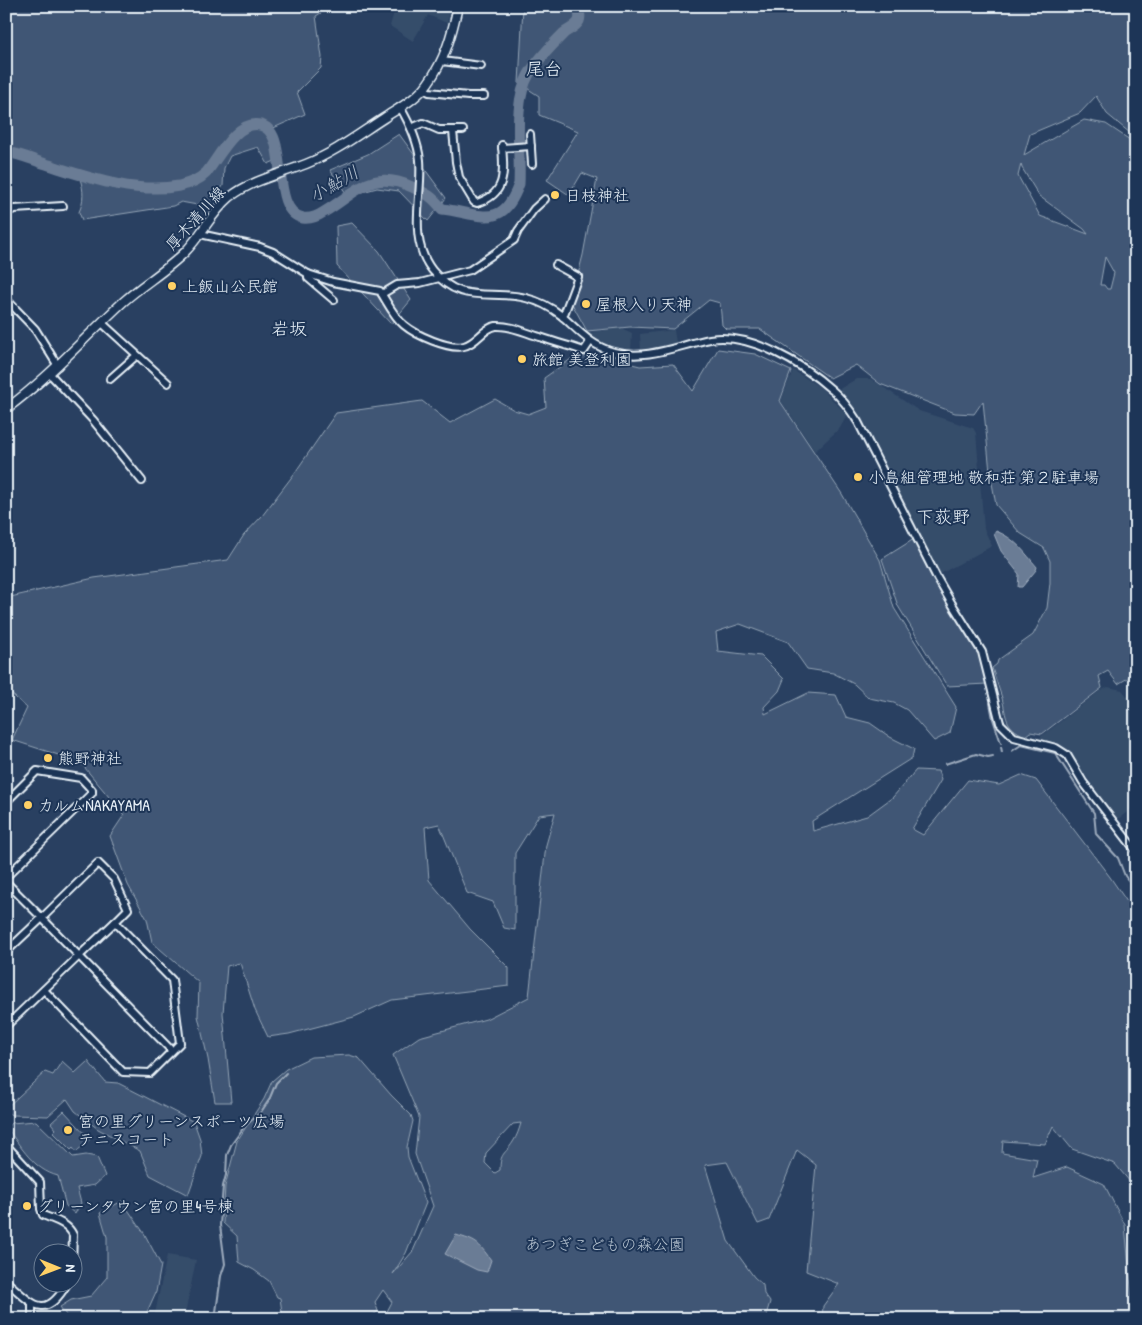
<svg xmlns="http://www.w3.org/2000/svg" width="1142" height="1325" font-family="'Patrick Hand','Klee One',sans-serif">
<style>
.built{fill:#364d6b}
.green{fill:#415774;stroke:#94a4b6;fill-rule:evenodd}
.water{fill:#6b7c95;stroke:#9dabbd}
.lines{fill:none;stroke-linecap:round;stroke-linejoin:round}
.stream{stroke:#9dabbd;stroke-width:2}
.river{stroke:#6b7c95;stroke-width:11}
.minor-casing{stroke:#e8f1f8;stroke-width:10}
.major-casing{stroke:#e8f1f8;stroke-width:11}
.minor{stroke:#1d3557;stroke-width:6}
.major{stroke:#1d3557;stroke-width:8}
.poi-dot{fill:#ffd166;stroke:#1d3557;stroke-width:2}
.labels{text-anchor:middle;stroke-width:4;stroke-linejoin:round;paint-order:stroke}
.poi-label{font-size:16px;fill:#e8f1f8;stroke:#1d3557;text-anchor:start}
.street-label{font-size:16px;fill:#e8f1f8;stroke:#1d3557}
.park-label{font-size:16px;fill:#b6c3d0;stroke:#1d3557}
.neighbourhood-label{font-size:18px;fill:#e8f1f8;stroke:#1d3557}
.water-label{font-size:18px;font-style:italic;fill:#b6c2d0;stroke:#1d3557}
</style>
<rect width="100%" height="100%" fill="#294061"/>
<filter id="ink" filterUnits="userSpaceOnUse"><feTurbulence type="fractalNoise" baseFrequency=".02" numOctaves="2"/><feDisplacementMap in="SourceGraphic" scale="10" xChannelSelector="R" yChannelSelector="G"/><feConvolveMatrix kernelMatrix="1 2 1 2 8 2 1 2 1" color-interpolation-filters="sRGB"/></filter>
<g filter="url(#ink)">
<g class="built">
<path d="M 396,6 L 451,6 L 447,23 L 428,15 L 413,41 L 390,26 Z"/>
<path d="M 621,328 L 632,333 L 631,351 L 604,345 L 585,333 Z"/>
<path d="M 674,330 L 676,343 L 641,351 L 640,334 Z"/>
<path d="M 793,370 L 821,388 L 847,415 L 840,428 L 815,451 L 781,401 Z"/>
<path d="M 856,379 L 871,379 L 919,411 L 973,428 L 976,433 L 984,529 L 992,546 L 940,574 L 858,413 L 838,390 Z"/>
<path d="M 1108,687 L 1122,690 L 1136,707 L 1136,805 L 1117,820 L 1070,753 L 1057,744 L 1038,739 L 1100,691 Z"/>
<path d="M 167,1255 L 196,1260 L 184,1319 L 154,1319 Z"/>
</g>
<g class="green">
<path d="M 6,6 L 321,6 L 321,13 L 316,16 L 322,57 L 321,68 L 297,92 L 305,114 L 269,130 L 277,160 L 268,164 L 258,147 L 230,156 L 224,168 L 223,186 L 208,207 L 181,202 L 173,206 L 82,220 L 79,212 C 84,201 84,190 80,179 L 52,170 L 41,160 L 6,151 Z"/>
<path d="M 523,6 L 1136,6 L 1136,138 L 1107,114 L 1096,96 L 1080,113 L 1030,134 L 1024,155 L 1084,120 L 1106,124 L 1136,144 L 1136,673 L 1118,684 L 1108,671 L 1099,676 L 1102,688 L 1042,734 L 1030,732 L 1025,736 C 1004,726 1007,718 1002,698 C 999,688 995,678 992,668 L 997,664 L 998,660 L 1033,635 L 1047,608 L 1050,583 L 1050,561 L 1044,548 L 1020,533 L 996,505 L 990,472 L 983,401 L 974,414 L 955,413 L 880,384 L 856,365 L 830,378 L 760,329 L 726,329 L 722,325 L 720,303 L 709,300 L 673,329 L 630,327 L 587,331 L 571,302 L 583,255 L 597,179 L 582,173 L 569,195 L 547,180 L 578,131 L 539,115 L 539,96 L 519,83 ZM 1021,164 L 1022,168 L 1039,196 L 1084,229 L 1088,234 L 1040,216 L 1018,176 ZM 1105,257 L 1114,273 L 1110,289 L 1107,289 L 1104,285 L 1100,285 Z"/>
<path d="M 399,134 L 446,198 L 428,221 L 399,191 L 377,188 L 348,196 L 330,170 L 368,154 Z"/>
<path d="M 352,223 L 379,251 L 411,300 L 391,324 L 337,266 L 336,226 Z"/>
<path d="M 718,349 L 755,354 L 791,371 L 780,401 L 842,494 L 880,560 L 894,608 L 956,707 L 950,733 L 934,741 L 907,710 L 894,703 L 869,698 L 854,684 L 833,673 L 807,669 L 788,642 L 740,624 L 716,632 L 718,651 L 761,656 L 784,679 L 779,691 L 764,707 L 765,714 L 808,693 L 836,695 L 846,717 L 870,723 L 890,737 L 914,749 L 912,758 L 812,821 L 813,831 L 867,816 L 893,797 L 916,770 L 938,771 L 941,780 L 912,829 L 923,835 L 968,780 L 999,785 L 1021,775 L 1036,780 L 1110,877 L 1136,915 L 1136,1189 L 1115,1164 L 1072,1149 L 1053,1126 L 1045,1144 L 1003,1141 L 1002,1153 L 1037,1159 L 1033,1178 L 1067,1167 L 1104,1184 L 1125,1225 L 1134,1319 L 822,1319 L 823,1306 L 839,1284 L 806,1271 L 816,1165 L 797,1150 L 769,1220 L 758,1224 L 727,1162 L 705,1165 L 728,1241 L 754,1277 L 763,1285 L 764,1294 L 770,1302 L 767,1312 L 768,1319 L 383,1319 L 392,1302 L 383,1290 L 375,1302 L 378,1311 L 369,1319 L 283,1319 L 280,1298 L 277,1297 L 269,1281 L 254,1270 L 239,1262 L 237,1236 L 223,1223 L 225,1186 L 237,1141 L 264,1099 L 272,1081 L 286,1069 L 311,1057 L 349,1055 L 359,1058 L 391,1095 L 411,1115 L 413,1121 L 407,1147 L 408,1157 L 426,1203 L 406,1253 L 393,1274 L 413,1251 L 433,1206 L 415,1154 L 419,1117 L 393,1055 L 419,1037 L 486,1019 L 529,997 L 546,845 L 555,813 L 539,815 L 515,853 L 515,930 L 504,928 L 493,902 L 467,893 L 439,824 L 425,827 L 429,880 L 470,929 L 509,968 L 509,986 L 392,1000 L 354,1017 L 289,1034 L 268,1037 L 255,1010 L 240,963 L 227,966 L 223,1013 L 231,1102 L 215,1102 L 208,1059 L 198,1016 L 199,983 L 152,942 L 147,919 L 128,885 L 110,836 L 124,815 L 80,762 L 12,740 L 27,708 L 6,689 L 6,598 L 94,578 L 228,560 L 244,535 L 262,516 L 294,474 L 336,413 L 422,401 L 450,423 L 495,399 L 514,410 L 528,414 L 546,407 L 544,378 L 571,359 L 595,355 L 640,366 L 673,364 L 693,391 ZM 521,1123 C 519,1130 517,1136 513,1142 C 505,1155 500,1152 500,1170 L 495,1173 L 485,1163 L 486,1153 L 513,1124 Z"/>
<path d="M 914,539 L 978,649 L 989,683 L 987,684 L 947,686 L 898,606 L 882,559 Z"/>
<path d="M 62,1061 L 75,1073 L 88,1061 L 105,1082 L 118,1083 L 194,1122 L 200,1139 L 202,1156 L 188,1195 L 150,1175 L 140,1151 L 98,1129 L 75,1111 L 67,1099 L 48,1116 L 12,1115 L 6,1112 L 6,1108 L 45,1072 L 53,1075 Z"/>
<path d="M 64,1111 L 90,1139 L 76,1152 L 73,1148 L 71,1150 L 53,1132 L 56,1129 L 51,1123 Z"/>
<path d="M 36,1121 L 73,1157 L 86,1155 L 97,1157 L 105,1176 L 95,1185 L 77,1188 L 81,1203 L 75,1214 L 66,1206 L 58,1176 C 34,1170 21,1147 7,1128 L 11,1123 Z"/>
<path d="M 122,1201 L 144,1233 L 161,1265 L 156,1292 L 146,1314 L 147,1319 L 69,1319 L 60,1307 L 71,1300 L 91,1296 L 107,1277 L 107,1237 L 100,1213 Z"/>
</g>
<g class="water">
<path d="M 996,531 C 1015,538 1025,553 1037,567 L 1036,570 L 1022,587 L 1018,587 L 1019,574 L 1001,551 L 994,534 Z"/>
<path d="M 456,1235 C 476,1241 478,1242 491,1260 L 487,1272 L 477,1270 L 445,1254 Z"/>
</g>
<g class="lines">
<g class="stream">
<path d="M 990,703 L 993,719 L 1001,743"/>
<path d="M 1001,747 L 1002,752"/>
<path d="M 1012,751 L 1021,745 L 1055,753 L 1094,813 L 1096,834 L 1118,858 L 1125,876 L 1128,880 L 1136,884"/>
<path d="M 945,764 L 976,754 L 988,757 L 993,756"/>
<path d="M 1136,1267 L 1136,1268"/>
<path d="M 215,1319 L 221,1276 L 225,1264 L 220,1225 L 223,1186 L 226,1175 L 227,1155 L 231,1145 L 244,1127 L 261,1112 L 269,1100 L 276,1083 L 286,1073"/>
</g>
<path class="river" d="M 6,152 C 21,154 35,161 49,165 C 90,178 135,194 179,186 C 188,184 199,180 206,173 C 218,159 236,120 260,125 C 291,131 268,211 303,218 C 311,219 318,216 324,212 C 357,193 370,168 412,187 C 427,194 432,196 442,209 C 479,213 502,232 519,184 C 521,150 512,104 529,74 C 538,59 552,45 564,33 C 569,29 576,27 579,21 C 581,16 579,11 577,6"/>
<defs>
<g id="minor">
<path d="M 442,61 L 481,66"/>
<path d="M 424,89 L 429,92 L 468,96 L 484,96"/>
<path d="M 400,107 C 410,124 418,141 420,160 C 423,197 407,238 432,270 C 461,306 489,289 526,298 C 539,301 552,308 562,316 C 579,331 591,346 614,352 C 646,361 679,345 710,339 C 750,332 803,364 832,390 C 843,399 851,411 858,422 L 937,578 L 952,604 L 982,652 L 1000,723 L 1014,737 L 1056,748 L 1067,755 L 1083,782 L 1136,851"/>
<path d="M 411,128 L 423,123 L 439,130 L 463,130"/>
<path d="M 453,131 L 456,162 L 459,177 L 474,202 L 477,203 C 507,194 504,172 502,145"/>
<path d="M 530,134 L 532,164"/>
<path d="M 502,148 L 531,146"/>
<path d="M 6,213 L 14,209 L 63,206"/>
<path d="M 200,234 L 260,247 L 273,252 L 308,274 L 333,282 L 380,291 C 387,302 394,317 404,325 C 416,335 449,350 464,346 C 477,343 483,328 496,326 C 511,325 526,333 540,337 C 554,342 569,346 584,351 L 590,342"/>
<path d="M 556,265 L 578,277 L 563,317"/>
<path d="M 308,274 L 308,278 L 334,300"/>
<path d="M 382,294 L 397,285 L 420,283 L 470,270 L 514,240 L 518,231 L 534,209 L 545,199"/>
<path d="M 6,299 L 35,329 L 58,366"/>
<path d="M 102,323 L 168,383"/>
<path d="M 50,374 L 93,420 L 142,481"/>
<path d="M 110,379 L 136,356"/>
<path d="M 6,802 L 37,771 L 81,778 L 92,790 L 92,793 L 6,877"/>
<path d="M 6,882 L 42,918 L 6,952"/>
<path d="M 44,990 L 123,1072 L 150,1073 L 172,1051 L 79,956 L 115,922 L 172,980 L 180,1043 L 172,1051"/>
<path d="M 6,1026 L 79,956 L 42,918 L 98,863 L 114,879 L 128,909 L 115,922"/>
<path d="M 6,1145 L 40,1182 L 41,1209 L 43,1215 C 54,1220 68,1223 73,1235 L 72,1264"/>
<path d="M 6,1281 C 33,1304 45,1323 68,1282"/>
<path d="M 32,1319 L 32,1303"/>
</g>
<path id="major" d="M 6,409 C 50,377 84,338 123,302 C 143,284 166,271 185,252 C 202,235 211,213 230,197 C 252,180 281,174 306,164 C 334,153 359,134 384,118 C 399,108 418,98 428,83 C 445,60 452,34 458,6"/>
</defs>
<use href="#minor" class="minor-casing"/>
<use href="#major" class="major-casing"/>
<use href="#minor" class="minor"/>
<use href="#major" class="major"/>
</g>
</g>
<g class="poi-dot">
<circle cx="555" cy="195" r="5"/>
<circle cx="172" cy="286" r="5"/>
<circle cx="586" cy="304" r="5"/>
<circle cx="522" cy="359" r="5"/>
<circle cx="858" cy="477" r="5"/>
<circle cx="48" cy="758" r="5"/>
<circle cx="28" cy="805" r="5"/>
<circle cx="68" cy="1130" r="5"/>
<circle cx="27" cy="1206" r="5"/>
</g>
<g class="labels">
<g class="poi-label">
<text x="565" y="201">日枝神社</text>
<text x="182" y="292">上飯山公民館</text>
<text x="596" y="310">屋根入り天神</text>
<text x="532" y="365">旅館 美登利園</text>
<text x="868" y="483">小島組管理地 敬和荘 第２駐車場</text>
<text x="58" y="764">熊野神社</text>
<text x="38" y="811">カルムNAKAYAMA</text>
<text x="78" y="1127">宮の里グリーンスポーツ広場<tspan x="78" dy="18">テニスコート</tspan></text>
<text x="37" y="1212">グリーンタウン宮の里4号棟</text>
</g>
<g class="street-label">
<text transform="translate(195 218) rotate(-48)" y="6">厚木清川線</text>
</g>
<g class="park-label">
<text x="605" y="1250">あつぎこどもの森公園</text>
</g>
<g class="neighbourhood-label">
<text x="544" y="75">尾台</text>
<text x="289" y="335">岩坂</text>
<text x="943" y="523">下荻野</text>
</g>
<g class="water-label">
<text transform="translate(334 184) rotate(-30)" y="6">小鮎川</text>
</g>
</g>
<rect width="1142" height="1325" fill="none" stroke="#1d3557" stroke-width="25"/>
<rect x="12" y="12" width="1117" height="1300" fill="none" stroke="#e8f1f8" stroke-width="2" filter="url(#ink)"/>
<g transform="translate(58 1268) rotate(91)"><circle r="24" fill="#1d3557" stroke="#6e8097"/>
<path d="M0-4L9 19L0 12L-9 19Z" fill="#ffd166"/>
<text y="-8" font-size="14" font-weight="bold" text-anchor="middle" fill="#e8f1f8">N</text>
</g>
</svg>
